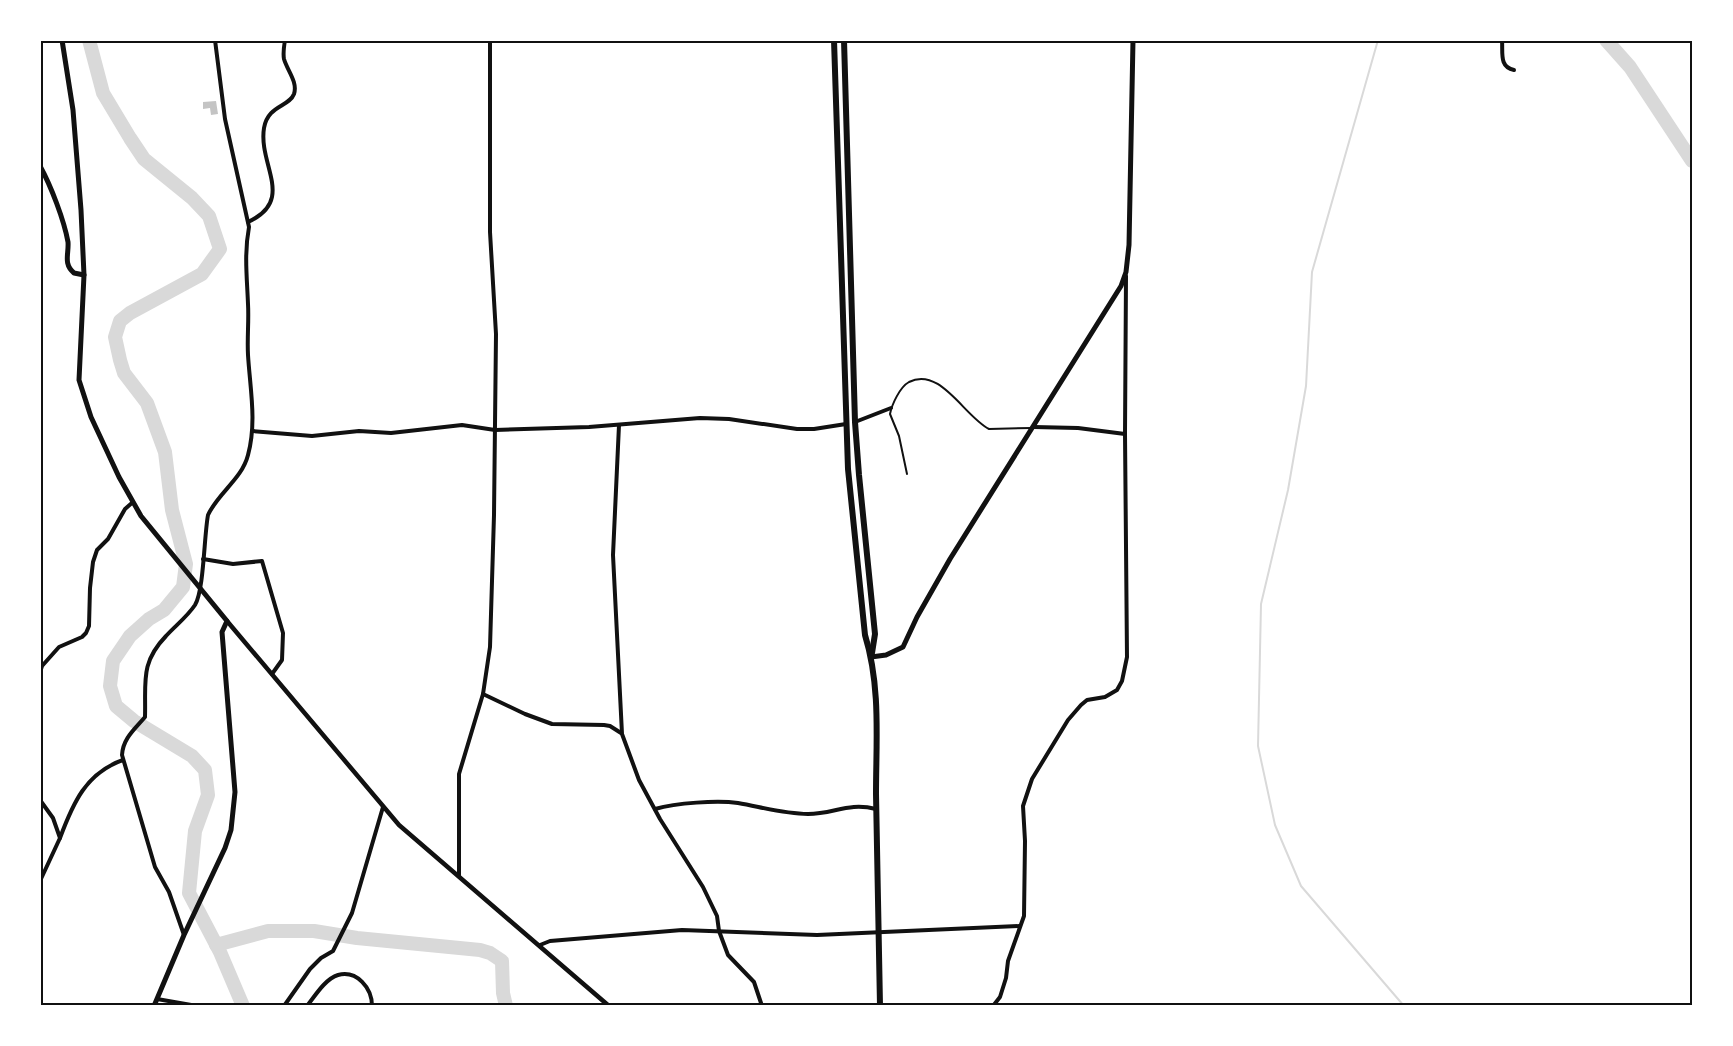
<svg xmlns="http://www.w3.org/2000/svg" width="1733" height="1046" font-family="Roboto,sans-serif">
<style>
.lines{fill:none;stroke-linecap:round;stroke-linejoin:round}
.stream{stroke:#d9d9d9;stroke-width:2}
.river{stroke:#d9d9d9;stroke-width:14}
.building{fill:#c4c4c4}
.pedestrian{stroke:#111;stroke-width:2}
.minor{stroke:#111;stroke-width:4}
.tertiary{stroke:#111;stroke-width:4.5}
.secondary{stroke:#111;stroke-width:5}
.primary{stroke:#111;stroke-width:5}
.trunk{stroke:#111;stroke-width:6}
.neatline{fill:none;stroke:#111;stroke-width:2}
</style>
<rect width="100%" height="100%" fill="#fff"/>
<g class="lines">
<path class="stream" d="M 1378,40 L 1312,272 L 1306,386 L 1288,490 L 1261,604 L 1258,746 L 1275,825 L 1301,886 L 1404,1006"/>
<g class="river">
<path d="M 89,40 L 103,93 L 130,138 L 144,159 L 192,198 L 209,216 L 220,249 L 202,274 L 130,313 L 120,321 L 115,337 L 120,360 L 124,373 L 147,403 L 165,452 L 172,510 L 186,564 L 183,587 L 164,610 L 149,619 L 130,636 L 113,661 L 110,686 L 116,706 L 134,721 L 192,756 L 205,770 L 208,795 L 195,831 L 189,893 L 220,952 L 243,1006"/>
<path d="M 1606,40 L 1630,67 L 1692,161"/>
<path d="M 216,945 L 268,931 L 314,931 L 357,938 L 480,950 L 490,953 L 502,961 L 503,993 L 506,1006"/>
</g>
</g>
<path class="building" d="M 216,101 L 218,114 L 211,115 L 210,108 L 203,109 L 203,102 Z"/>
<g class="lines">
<path class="pedestrian" d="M 907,474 L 899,436 L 890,414 C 892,404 900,387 909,382 C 940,366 964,416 989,429 L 1032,428"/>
<g class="minor">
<path d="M 1502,40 C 1503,53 1499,67 1514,70"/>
<path d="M 248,222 C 296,200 258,165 264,128 C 268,105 289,107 294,94 C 298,82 287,70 284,59 C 283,54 284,46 285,40"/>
<path d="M 855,422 L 891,408"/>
<path d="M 619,425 L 613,555 L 622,734 L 639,780 L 660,819 L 703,887 L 717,916 L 719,931 L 728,955 L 754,982 L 762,1006"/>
<path d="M 1034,427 L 1078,428 L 1125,434"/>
<path d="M 252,431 L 312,436 L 359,431 L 391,433 L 462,425 L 495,430 L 589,427 L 700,418 L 729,419 L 797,429 L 814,429 L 846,424"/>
<path d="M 203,559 L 233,564 L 262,561 L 283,633 L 282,660 L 272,674"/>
<path d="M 40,672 L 42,666 L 59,647 L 82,637 L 86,633 L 89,626 L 90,588 L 93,562 L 97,550 L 108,539 L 125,509 L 133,502"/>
<path d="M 40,687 L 40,713"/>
<path d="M 483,694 L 525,714 L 552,724 L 604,725 L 610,726 L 621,733"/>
<path d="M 40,800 L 53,818 L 60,838 L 40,881"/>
<path d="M 655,809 C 676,803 717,800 738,803 C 761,807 784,814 808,814 C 834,814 848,802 876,809"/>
<path d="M 60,838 C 73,803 86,773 123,760"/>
<path d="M 459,876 L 459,774 L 483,694 L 490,647 L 494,515 L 496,334 L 490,232 L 490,40"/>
<path d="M 184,935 L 169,892 L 155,867 L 122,755 C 123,738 135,729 145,717 C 146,682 140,663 166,636 C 175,626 187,617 195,605 C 204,590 204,536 208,515 C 218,493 242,479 248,455 C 257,422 250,388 248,355 C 247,338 249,321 248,304 C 247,277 244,254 249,227 L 225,119 L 215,40"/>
<path d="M 540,945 L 550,941 L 682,930 L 817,935 L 1020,926"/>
<path d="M 157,999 L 197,1006"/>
<path d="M 284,1006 L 310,969 L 321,958 L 333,951 L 352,913 L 383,807"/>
<path d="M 307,1006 C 315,996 325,979 338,975 C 357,970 372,988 372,1006"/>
<path d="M 993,1006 L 1000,997 L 1006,978 L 1008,961 L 1024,916 L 1025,841 L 1023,806 L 1032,779 L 1068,720 L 1081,705 L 1087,700 L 1105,697 L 1117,690 L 1122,681 L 1127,657 L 1125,434 L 1126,276"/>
</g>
<path class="tertiary" d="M 227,621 L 399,825 L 609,1006"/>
<g class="secondary">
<path d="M 62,40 L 73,110 L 81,210 L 84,275 L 79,380 L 91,417 L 119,477 L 141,516 L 227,621 L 222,632 L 235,792 L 231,830 L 225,848 L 184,935 L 154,1006"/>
<path d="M 40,166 C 51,186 64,220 68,242 C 69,254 63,264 74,273 L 84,275"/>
</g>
<path class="primary" d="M 871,657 L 886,655 L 903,647 L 917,617 L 950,559 L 1121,286 L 1126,272 L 1129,245 L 1133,40"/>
<g class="trunk">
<path d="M 834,40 L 848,469 L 865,635 C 881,687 876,741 876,794 C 877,865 879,935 880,1006"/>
<path d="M 844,40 L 855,422 L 859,475 L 875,634 L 872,653"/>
</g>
</g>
<rect width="1733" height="1046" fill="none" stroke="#ffffff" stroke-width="84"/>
<rect x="42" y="42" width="1649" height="962" class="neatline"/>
</svg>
